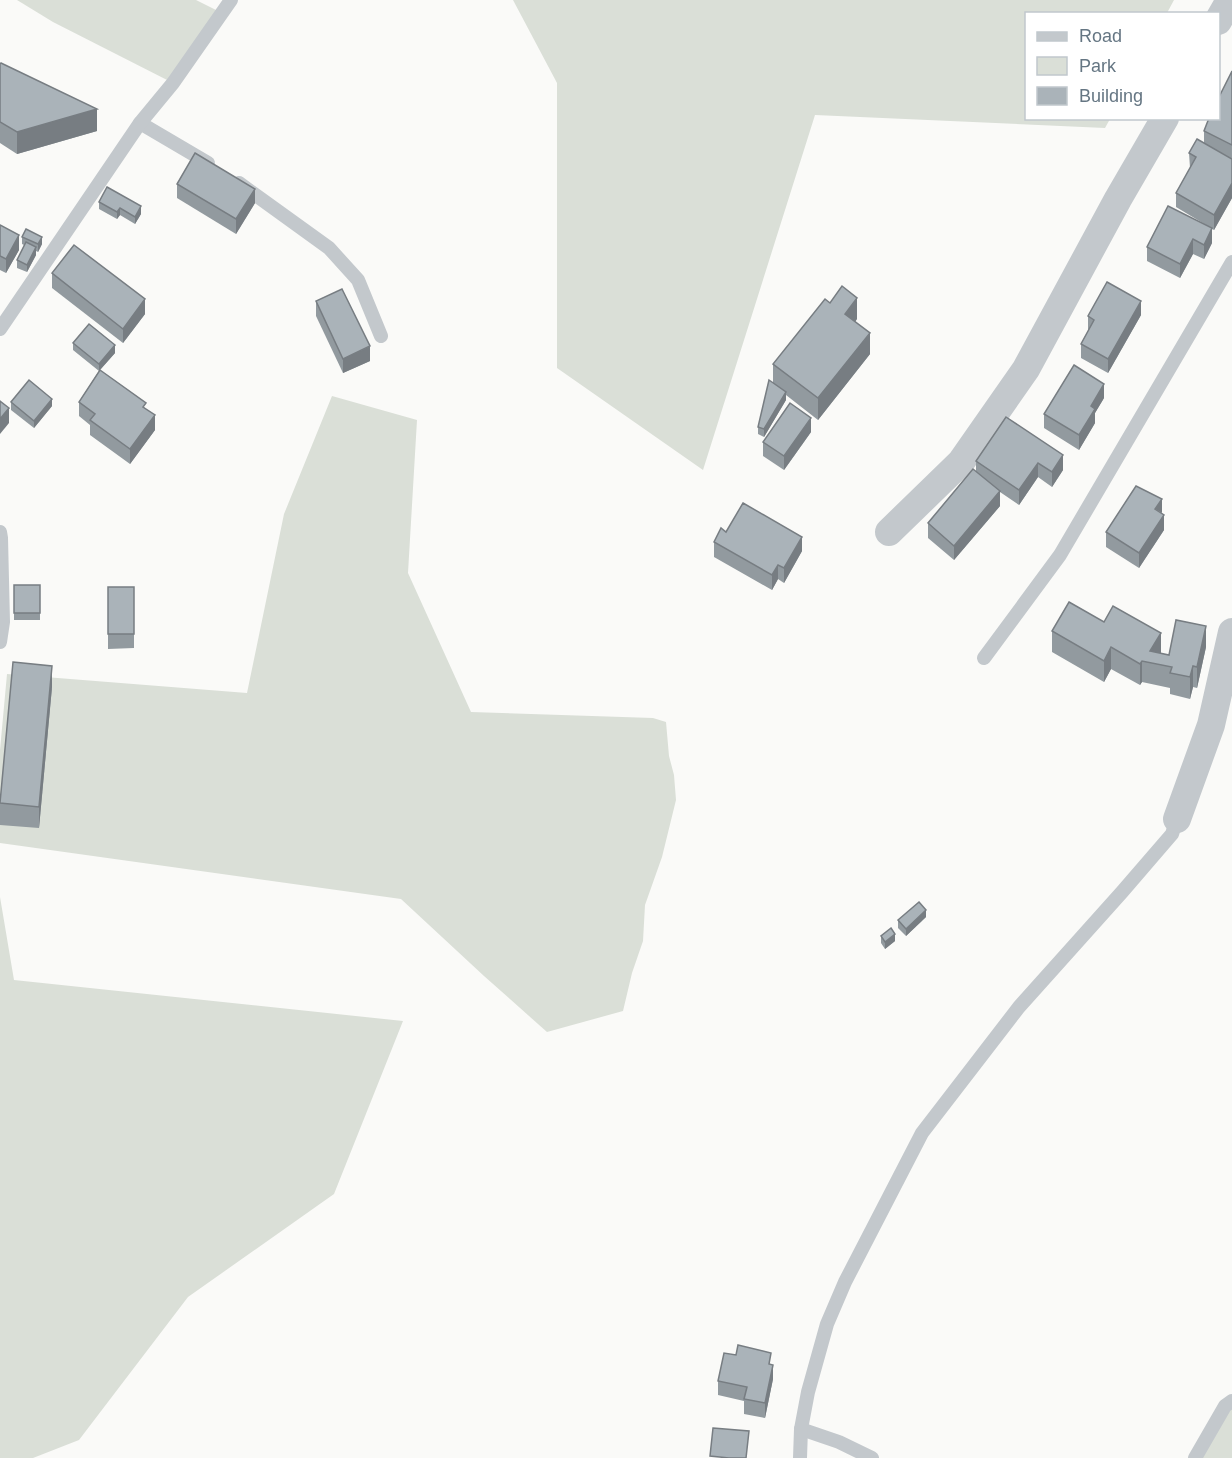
<svg xmlns="http://www.w3.org/2000/svg" width="1232" height="1458" font-family="Helvetica,sans-serif">
<style>
.green{fill:#dadfd7}
.lines{fill:none;stroke-linecap:round;stroke-linejoin:round}
.lane{stroke:#c3c8cc;stroke-width:14}
.street{stroke:#c3c8cc;stroke-width:28}
.wall{fill:#929a9f}
.shaded-wall{fill:#777d82}
.building{fill:#aab3b9;stroke:#777d82;stroke-width:1.5}
</style>
<rect width="100%" height="100%" fill="#fafaf8"/>
<g class="green">
<path d="M 17,0 L 196,0 L 222,13 L 173,83 L 53,22 Z"/>
<path d="M 513,0 L 1174,0 L 1167,13 L 1026,14 L 1026,118 L 1110,119 L 1105,128 L 815,115 L 703,470 L 557,368 L 557,83 Z"/>
<path d="M 332,396 L 417,420 L 408,573 L 471,712 L 653,718 L 666,722 L 669,756 L 674,775 L 676,800 L 662,857 L 645,905 L 643,941 L 632,973 L 623,1011 L 547,1032 L 484,976 L 401,899 L 0,843 L 0,750 L 7,674 L 247,693 L 284,514 Z"/>
<path d="M 0,897 L 14,980 L 403,1021 L 334,1194 L 188,1297 L 79,1440 L 33,1458 L 0,1458 Z"/>
<path d="M 1232,1401 L 1232,1458 L 1195,1458 Z"/>
</g>
<g class="lines">
<g class="lane">
<path d="M 140,123 L 208,163"/>
<path d="M 239,183 L 329,248 L 358,280 L 381,336"/>
<path d="M 0,329 L 140,123 L 173,83 L 231,0"/>
<path d="M 0,532 L 1,538 L 3,622 L 0,642"/>
<path d="M 984,658 L 1060,555 L 1232,262"/>
<path d="M 801,1429 L 839,1442 L 872,1458"/>
<path d="M 800,1458 L 801,1429 L 808,1392 L 827,1324 L 845,1282 L 922,1133 L 1019,1007 L 1122,892 L 1172,834 L 1177,819"/>
<path d="M 1195,1458 L 1225,1406 L 1232,1401"/>
</g>
<g class="street">
<path d="M 1218,21 L 1230,0"/>
<path d="M 889,532 L 961,462 L 1026,369 L 1118,199 L 1165,118"/>
<path d="M 1177,819 L 1211,725 L 1232,632"/>
</g>
</g>
<g class="wall">
<path d="M 0,64 L 97,131 L 17,154 L 0,143 Z"/>
<path d="M 1232,71 L 1232,198 L 1214,230 L 1212,229 L 1212,243 L 1204,259 L 1193,254 L 1180,278 L 1147,261 L 1147,247 L 1206,225 L 1176,207 L 1176,193 L 1190,168 L 1189,153 L 1204,142 L 1204,131 Z"/>
<path d="M 177,184 L 255,203 L 236,234 L 177,198 Z"/>
<path d="M 99,202 L 141,214 L 135,224 L 120,215 L 117,219 L 99,209 Z"/>
<path d="M 0,225 L 19,250 L 6,273 L 0,270 Z"/>
<path d="M 22,237 L 42,244 L 38,252 L 36,251 L 36,255 L 27,272 L 17,268 L 17,260 L 24,245 L 22,244 Z"/>
<path d="M 52,273 L 145,314 L 123,343 L 52,288 Z"/>
<path d="M 316,301 L 370,361 L 343,373 L 316,316 Z"/>
<path d="M 1141,315 L 1108,373 L 1081,358 L 1081,344 L 1088,331 L 1088,316 Z"/>
<path d="M 857,319 L 855,322 L 870,354 L 818,420 L 786,395 L 786,400 L 764,437 L 758,434 L 758,427 L 773,383 L 773,364 Z"/>
<path d="M 73,343 L 115,353 L 100,370 L 146,409 L 155,430 L 130,464 L 90,435 L 90,425 L 79,416 L 79,402 L 99,371 L 73,350 Z"/>
<path d="M 1104,398 L 1095,413 L 1095,423 L 1079,450 L 1044,428 L 1044,414 Z"/>
<path d="M 11,402 L 52,406 L 34,428 L 11,410 Z"/>
<path d="M 1006,417 L 1063,470 L 1052,487 L 1038,477 L 1019,505 L 1000,492 L 1000,506 L 954,560 L 928,538 L 928,523 L 976,472 L 976,461 Z"/>
<path d="M 811,432 L 784,470 L 763,456 L 763,442 Z"/>
<path d="M 1161,514 L 1164,530 L 1139,568 L 1106,547 L 1106,532 Z"/>
<path d="M 726,532 L 802,551 L 784,583 L 778,579 L 772,590 L 714,557 L 714,542 Z"/>
<rect x="14" y="585" width="26" height="35"/>
<path d="M 108,587 L 134,587 L 134,648 L 108,649 Z"/>
<path d="M 1052,631 L 1169,655 L 1206,647 L 1197,688 L 1193,687 L 1190,699 L 1170,694 L 1170,688 L 1142,682 L 1140,685 L 1111,669 L 1104,682 L 1052,652 Z"/>
<path d="M 52,687 L 39,828 L 0,825 L 0,800 Z"/>
<path d="M 926,917 L 906,936 L 898,928 L 898,920 Z"/>
<path d="M 881,936 L 895,941 L 885,949 L 881,943 Z"/>
<path d="M 771,1364 L 773,1379 L 765,1418 L 744,1414 L 744,1401 L 718,1395 L 718,1381 Z"/>
</g>
<g class="shaded-wall">
<path d="M 97,109 L 97,131 L 17,154 L 17,132 Z"/>
<path d="M 1232,183 L 1232,198 L 1214,230 L 1214,215 Z"/>
<path d="M 255,189 L 255,203 L 236,234 L 236,219 Z"/>
<path d="M 141,206 L 141,214 L 135,224 L 135,217 Z"/>
<path d="M 120,208 L 120,215 L 117,219 L 117,212 Z"/>
<path d="M 1212,228 L 1212,243 L 1204,259 L 1204,245 Z"/>
<path d="M 19,235 L 19,250 L 6,273 L 6,259 Z"/>
<path d="M 42,237 L 42,244 L 38,252 L 38,244 Z"/>
<path d="M 1193,239 L 1193,254 L 1180,278 L 1180,264 Z"/>
<path d="M 36,247 L 36,255 L 27,272 L 27,265 Z"/>
<path d="M 857,298 L 857,319 L 845,335 L 845,314 Z"/>
<path d="M 145,299 L 145,314 L 123,343 L 123,329 Z"/>
<path d="M 1141,301 L 1141,315 L 1108,373 L 1108,359 Z"/>
<path d="M 870,333 L 870,354 L 818,420 L 818,398 Z"/>
<path d="M 115,345 L 115,353 L 99,371 L 99,364 Z"/>
<path d="M 370,346 L 370,361 L 343,373 L 343,359 Z"/>
<path d="M 1104,384 L 1104,398 L 1095,413 L 1095,423 L 1079,450 L 1079,435 L 1091,406 Z"/>
<path d="M 786,392 L 786,400 L 764,437 L 764,429 Z"/>
<path d="M 52,399 L 52,406 L 34,428 L 34,421 Z"/>
<path d="M 9,408 L 9,423 L 0,434 L 0,419 Z"/>
<path d="M 155,415 L 155,430 L 130,464 L 130,449 Z"/>
<path d="M 811,418 L 811,432 L 784,470 L 784,456 Z"/>
<path d="M 1063,455 L 1063,470 L 1052,487 L 1052,472 Z"/>
<path d="M 1038,463 L 1038,477 L 1019,505 L 1019,490 Z"/>
<path d="M 1000,491 L 1000,506 L 954,560 L 954,546 Z"/>
<path d="M 1162,499 L 1162,513 L 1155,509 Z"/>
<path d="M 1164,515 L 1164,530 L 1139,568 L 1139,553 Z"/>
<path d="M 802,537 L 802,551 L 784,583 L 784,568 Z"/>
<path d="M 778,565 L 778,579 L 772,590 L 772,575 Z"/>
<path d="M 1206,626 L 1206,647 L 1197,688 L 1197,667 Z"/>
<path d="M 1161,633 L 1161,655 L 1150,651 Z"/>
<path d="M 1111,647 L 1111,669 L 1104,682 L 1104,661 Z"/>
<path d="M 1142,661 L 1142,682 L 1140,685 L 1140,664 Z"/>
<path d="M 52,666 L 52,687 L 39,828 L 39,807 Z"/>
<path d="M 1193,666 L 1193,687 L 1190,699 L 1190,677 Z"/>
<path d="M 926,910 L 926,917 L 906,936 L 906,929 Z"/>
<path d="M 895,934 L 895,941 L 885,949 L 885,942 Z"/>
<path d="M 773,1365 L 773,1379 L 765,1418 L 765,1403 Z"/>
</g>
<g class="building">
<path d="M 1,63 L 97,109 L 17,132 L 0,122 L 0,64 Z"/>
<path d="M 1232,71 L 1232,145 L 1204,131 L 1209,118 L 1218,118 L 1218,99 Z"/>
<path d="M 1197,139 L 1232,159 L 1232,183 L 1214,215 L 1176,193 L 1196,157 L 1189,153 Z"/>
<path d="M 195,153 L 255,189 L 236,219 L 177,184 Z"/>
<path d="M 107,187 L 141,206 L 135,217 L 120,208 L 117,212 L 99,202 Z"/>
<path d="M 1168,206 L 1212,228 L 1204,245 L 1193,239 L 1180,264 L 1147,247 Z"/>
<path d="M 0,225 L 19,235 L 6,259 L 0,256 Z"/>
<path d="M 26,229 L 42,237 L 38,244 L 22,237 Z"/>
<path d="M 26,242 L 36,247 L 27,265 L 17,260 Z"/>
<path d="M 74,245 L 145,299 L 123,329 L 52,273 Z"/>
<path d="M 1107,282 L 1141,301 L 1108,359 L 1081,344 L 1094,320 L 1088,316 Z"/>
<path d="M 842,286 L 857,298 L 845,314 L 870,333 L 818,398 L 773,364 L 825,299 L 830,303 Z"/>
<path d="M 342,289 L 370,346 L 343,359 L 316,301 Z"/>
<path d="M 89,324 L 115,345 L 99,364 L 73,343 Z"/>
<path d="M 1074,365 L 1104,384 L 1091,406 L 1095,409 L 1079,435 L 1044,414 Z"/>
<path d="M 100,370 L 146,403 L 143,407 L 155,415 L 130,449 L 90,420 L 95,414 L 79,402 Z"/>
<path d="M 29,380 L 52,399 L 34,421 L 11,402 Z"/>
<path d="M 769,380 L 786,392 L 764,429 L 758,427 Z"/>
<path d="M 0,401 L 9,408 L 0,419 Z"/>
<path d="M 790,403 L 811,418 L 784,456 L 763,442 Z"/>
<path d="M 1006,417 L 1063,455 L 1052,472 L 1038,463 L 1019,490 L 976,461 Z"/>
<path d="M 973,469 L 1000,491 L 954,546 L 928,523 Z"/>
<path d="M 1136,486 L 1162,499 L 1155,509 L 1164,515 L 1139,553 L 1106,532 Z"/>
<path d="M 743,503 L 802,537 L 784,568 L 778,565 L 772,575 L 714,542 L 721,528 L 726,532 Z"/>
<rect x="14" y="585" width="26" height="28"/>
<rect x="108" y="587" width="26" height="47"/>
<path d="M 1069,602 L 1104,622 L 1113,606 L 1161,633 L 1150,651 L 1169,655 L 1176,620 L 1206,626 L 1197,667 L 1193,666 L 1190,677 L 1170,673 L 1172,667 L 1142,661 L 1140,664 L 1111,647 L 1104,661 L 1052,631 Z"/>
<path d="M 13,662 L 52,666 L 39,807 L 0,803 Z"/>
<path d="M 919,902 L 926,910 L 906,929 L 898,920 Z"/>
<path d="M 891,928 L 895,934 L 885,942 L 881,936 Z"/>
<path d="M 738,1345 L 771,1353 L 769,1364 L 773,1365 L 765,1403 L 744,1399 L 747,1387 L 718,1381 L 724,1353 L 736,1355 Z"/>
<path d="M 713,1428 L 749,1431 L 746,1458 L 729,1458 L 710,1456 Z"/>
</g>
<rect x="1025" y="12" width="195" height="108" fill="#ffffff" stroke="#c1c8cd" stroke-width="1.5"/>
<rect x="1037" y="32" width="30" height="9" fill="#c3c8cc" stroke="#c1c8cd" stroke-width="1.5"/>
<text x="1079" y="42" font-size="18" fill="#657683">Road</text>
<rect x="1037" y="57" width="30" height="18" fill="#dadfd7" stroke="#c1c8cd" stroke-width="1.5"/>
<text x="1079" y="72" font-size="18" fill="#657683">Park</text>
<rect x="1037" y="87" width="30" height="18" fill="#aab3b9" stroke="#c1c8cd" stroke-width="1.5"/>
<text x="1079" y="102" font-size="18" fill="#657683">Building</text>
</svg>
